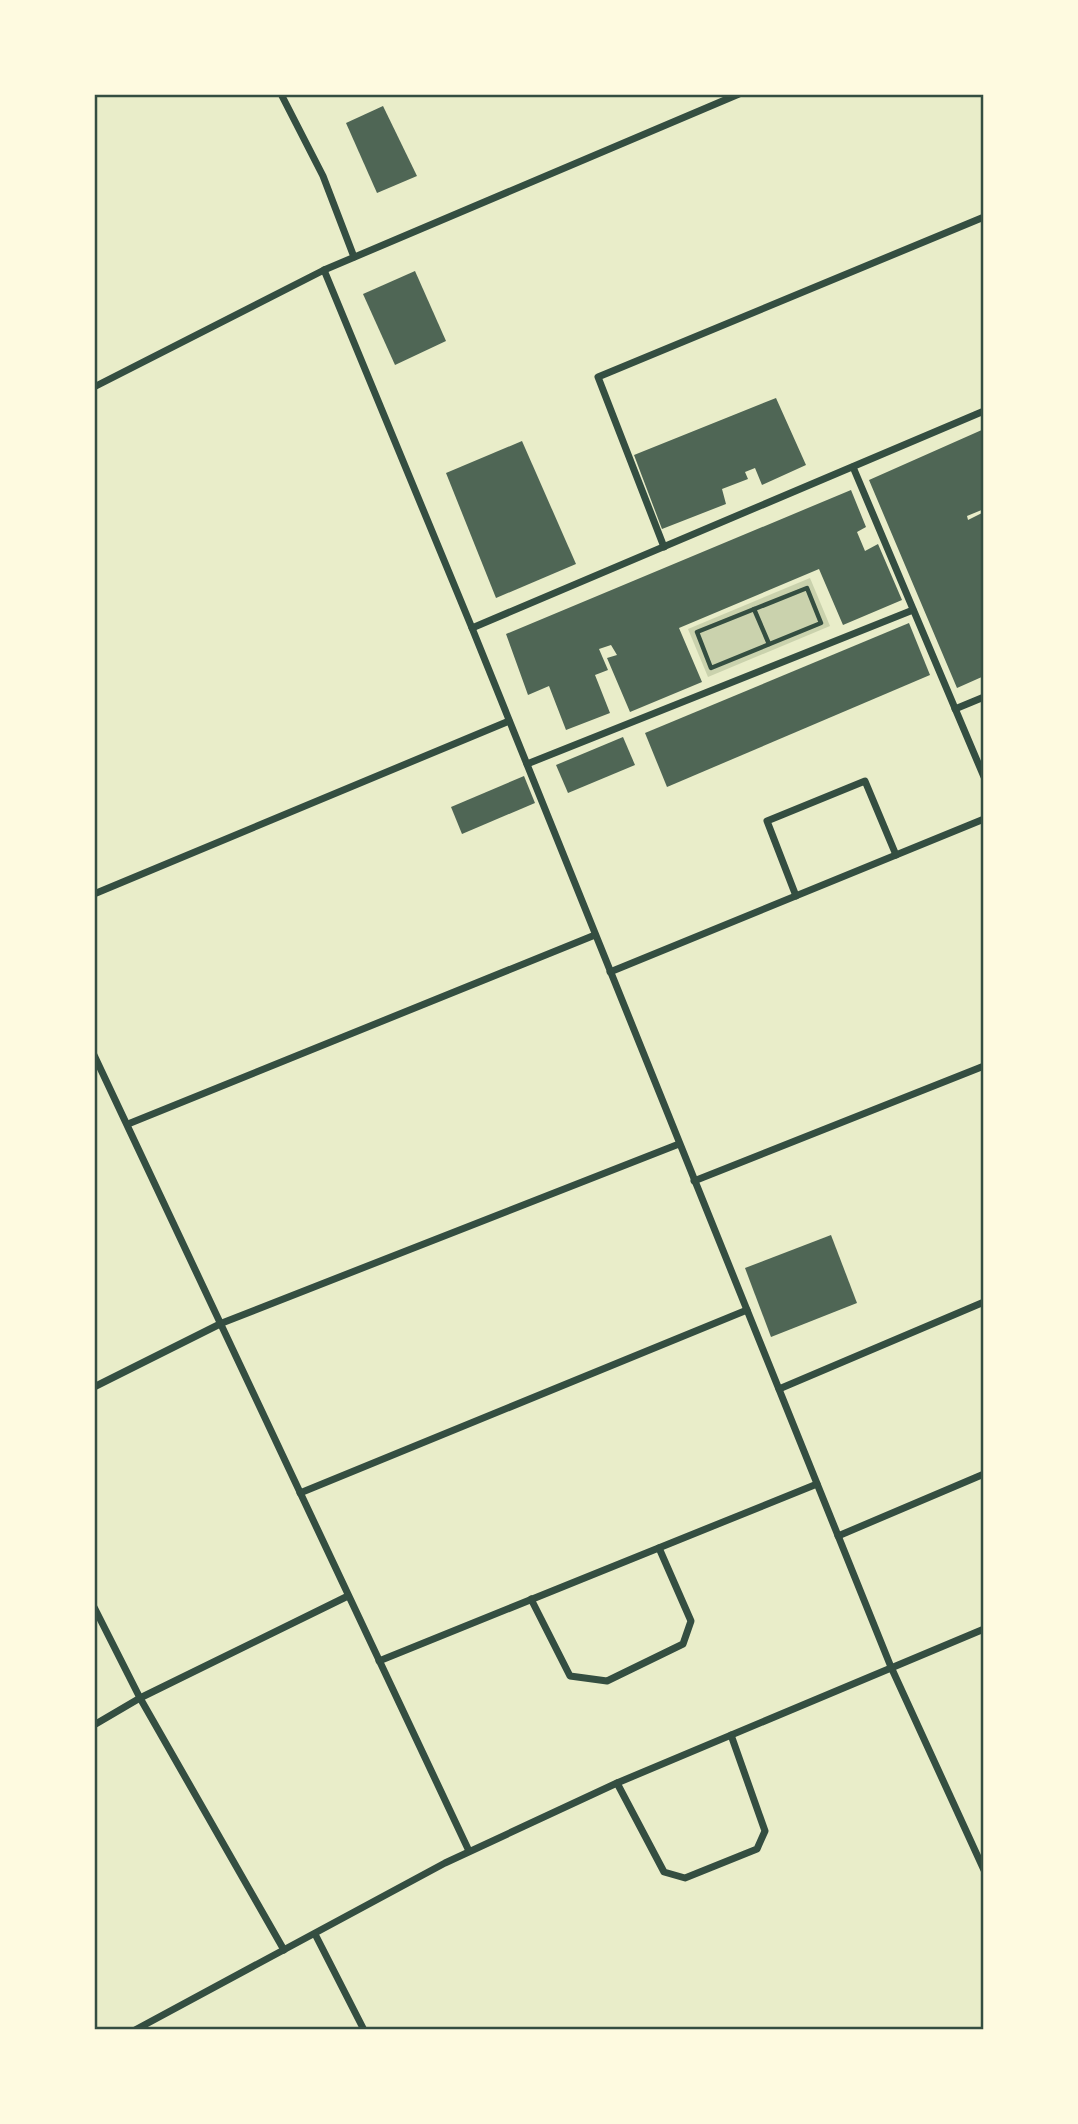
<svg xmlns="http://www.w3.org/2000/svg" width="1078" height="2124" font-family="'Roboto Serif',serif">
<style>
.green{fill:#cad2ad}
.building{fill:#4f6655}
.lines{fill:none;stroke-linecap:round;stroke-linejoin:round}
.path{stroke:#344e41;stroke-width:4.5}
.minor{stroke:#344e41;stroke-width:7}
.neatline{fill:none;stroke:#344e41;stroke-width:2.5}
</style>
<rect width="100%" height="100%" fill="#e9edc9"/>
<path class="green" d="M 810,578 L 830,626 L 708,677 L 688,629 Z"/>
<g class="building">
<path d="M 383,106 L 417,176 L 377,193 L 346,123 Z"/>
<path d="M 415,271 L 446,341 L 395,365 L 363,294 Z"/>
<path d="M 776,398 L 806,465 L 762,485 L 755,468 L 745,472 L 748,479 L 722,489 L 726,504 L 662,529 L 634,455 Z"/>
<path d="M 984,429 L 984,509 L 967,516 L 968,520 L 984,512 L 984,676 L 957,688 L 869,480 Z"/>
<path d="M 522,441 L 576,564 L 496,598 L 446,473 Z"/>
<path d="M 851,490 L 866,527 L 857,532 L 865,551 L 878,544 L 902,600 L 843,625 L 819,569 L 679,628 L 702,682 L 630,712 L 607,658 L 617,655 L 611,645 L 599,649 L 608,670 L 595,675 L 610,713 L 566,730 L 549,686 L 528,695 L 506,634 Z"/>
<path d="M 909,623 L 930,675 L 667,787 L 645,733 Z"/>
<path d="M 623,737 L 635,765 L 568,793 L 556,765 Z"/>
<path d="M 524,776 L 535,803 L 462,834 L 451,807 Z"/>
<path d="M 831,1235 L 857,1303 L 771,1337 L 745,1268 Z"/>
</g>
<g class="lines">
<g class="path">
<path d="M 807,588 L 821,623 L 711,668 L 697,632 Z"/>
<path d="M 754,609 L 769,644"/>
</g>
<g class="minor">
<path d="M 281,94 L 323,176 L 354,257"/>
<path d="M 324,270 L 472,628 L 891,1667 L 984,1870"/>
<path d="M 94,387 L 324,270 L 739,94"/>
<path d="M 853,467 L 984,777"/>
<path d="M 664,547 L 598,377 L 984,217"/>
<path d="M 472,628 L 984,411"/>
<path d="M 955,709 L 984,697"/>
<path d="M 527,764 L 913,610"/>
<path d="M 94,894 L 509,721"/>
<path d="M 796,896 L 767,821 L 865,781 L 896,855"/>
<path d="M 610,972 L 984,819"/>
<path d="M 94,1055 L 469,1851"/>
<path d="M 128,1124 L 595,935"/>
<path d="M 694,1181 L 984,1066"/>
<path d="M 94,1387 L 222,1323 L 679,1144"/>
<path d="M 779,1389 L 984,1302"/>
<path d="M 300,1493 L 747,1310"/>
<path d="M 838,1536 L 984,1474"/>
<path d="M 531,1599 L 570,1676 L 607,1681 L 683,1644 L 691,1621 L 659,1548"/>
<path d="M 94,1607 L 140,1698 L 284,1950"/>
<path d="M 379,1661 L 817,1484"/>
<path d="M 94,1725 L 140,1698 L 348,1596"/>
<path d="M 617,1783 L 664,1872 L 685,1878 L 757,1849 L 765,1831 L 731,1735"/>
<path d="M 315,1934 L 364,2030"/>
<path d="M 135,2030 L 445,1863 L 617,1783 L 984,1629"/>
</g>
</g>
<rect width="1078" height="2124" fill="none" stroke="#fefae0" stroke-width="192"/>
<rect x="96" y="96" width="886" height="1932" class="neatline"/>
</svg>
